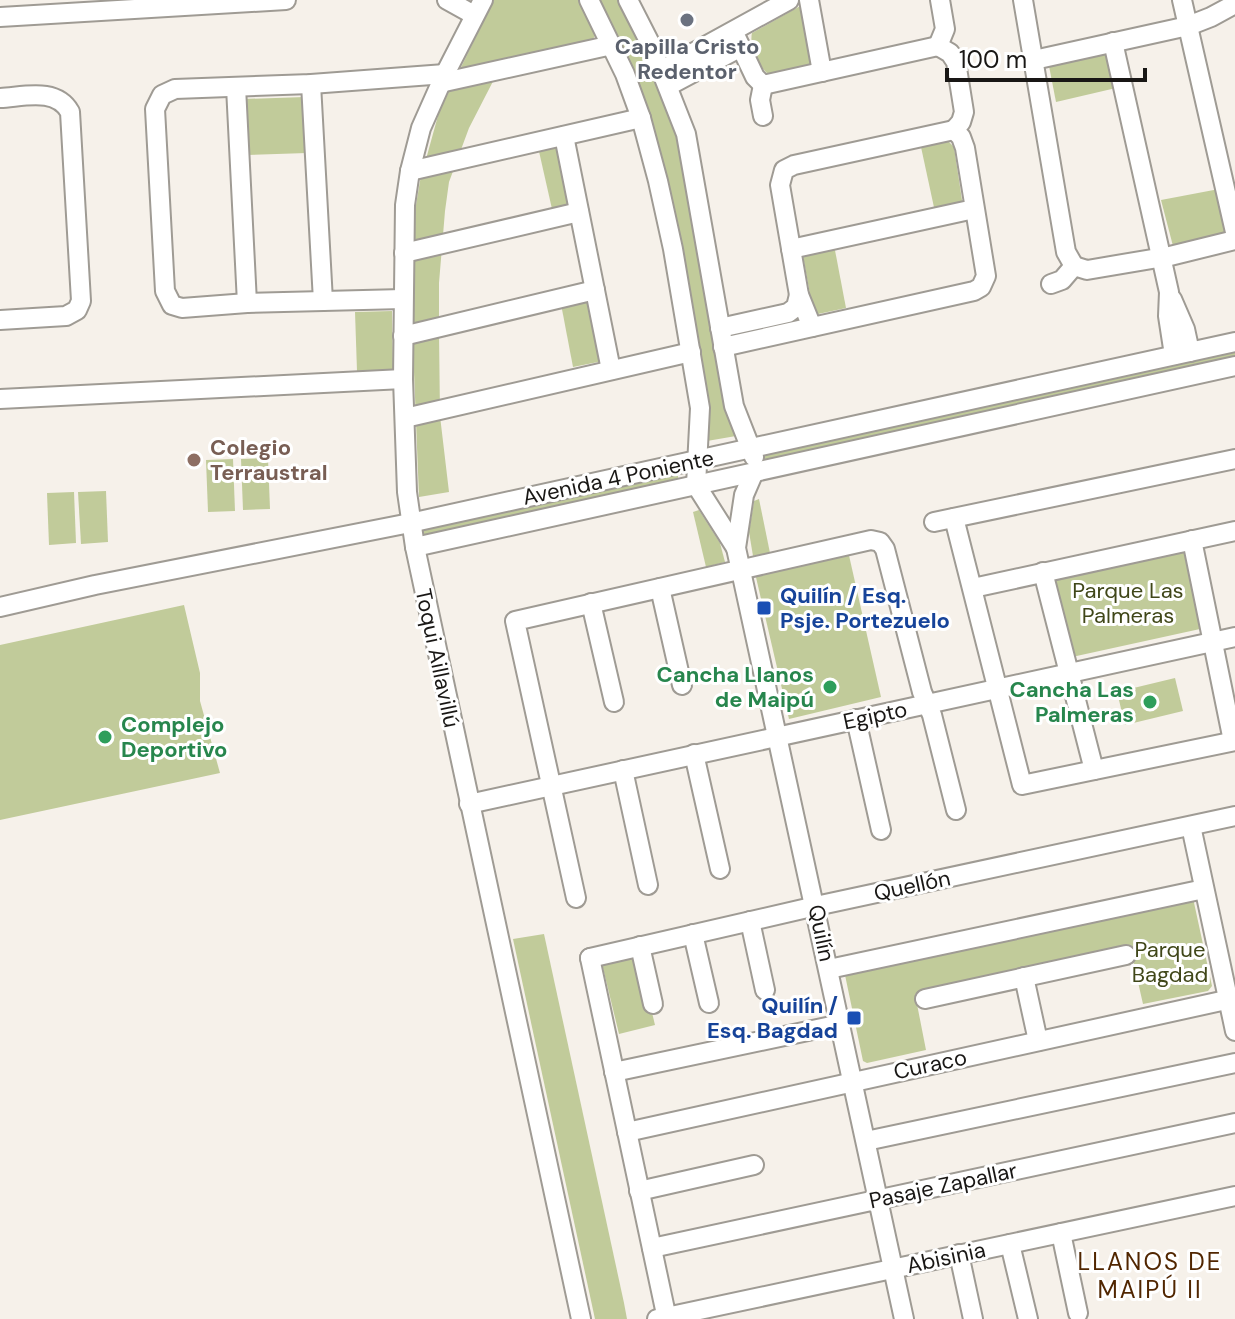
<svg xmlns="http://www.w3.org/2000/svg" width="1235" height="1319" font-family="'DM Sans',sans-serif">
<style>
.green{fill:#c1cb9a}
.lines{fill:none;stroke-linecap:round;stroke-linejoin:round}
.minor-casing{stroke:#9f9b94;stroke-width:22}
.minor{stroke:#fff;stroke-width:18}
.worship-dot{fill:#6b7280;stroke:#fff;stroke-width:3}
.education-dot{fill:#8d6e63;stroke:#fff;stroke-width:3}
.transit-dot{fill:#1a4fb4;stroke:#fff;stroke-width:3}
.leisure-dot{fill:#2e9e5b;stroke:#fff;stroke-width:3}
.labels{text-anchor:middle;stroke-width:6;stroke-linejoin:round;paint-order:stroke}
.worship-label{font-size:22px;font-weight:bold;fill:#5b616d;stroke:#fff}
.education-label{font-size:22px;font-weight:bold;fill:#785e54;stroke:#fff;text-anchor:start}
.street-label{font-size:22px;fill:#191715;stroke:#fff}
.park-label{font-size:22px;fill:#404719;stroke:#fff}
.transit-label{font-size:22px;font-weight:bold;fill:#164399;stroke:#fff;text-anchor:start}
.leisure-label{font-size:22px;font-weight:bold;fill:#27864d;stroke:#fff;text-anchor:end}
.neighbourhood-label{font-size:24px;letter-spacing:2px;fill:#512600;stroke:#fff}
</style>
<rect width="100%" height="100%" fill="#f6f1ea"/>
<g class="green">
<path d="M 494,0 L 580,0 L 598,32 L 592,40 L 505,58 L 469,128 L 449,182 L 445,211 L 439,283 L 439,332 L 440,416 L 449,492 L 419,497 L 409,247 L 420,181 L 439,112 Z"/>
<path d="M 597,0 L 620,0 L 675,120 L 738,430 L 736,436 L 707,441 L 662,162 L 654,133 Z"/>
<path d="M 802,5 L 813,64 L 768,74 C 758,66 749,45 752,33 Z"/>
<path d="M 1108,53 L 1116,88 L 1056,102 L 1049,66 Z"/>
<path d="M 305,97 L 307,153 L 245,155 L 243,99 Z"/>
<path d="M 948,141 L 954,147 L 962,200 L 961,205 L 935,212 L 921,147 Z"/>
<path d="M 561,142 L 574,205 L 552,209 L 538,147 Z"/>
<path d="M 1219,189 L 1228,229 L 1220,236 L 1173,246 L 1161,200 Z"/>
<path d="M 834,245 L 846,308 L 818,314 L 813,311 L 803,256 L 806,251 Z"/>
<path d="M 590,298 L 603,361 L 573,367 L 561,304 Z"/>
<path d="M 392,311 L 393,370 L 357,371 L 355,312 Z"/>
<path d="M 1235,348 L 1235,360 L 759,465 L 757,452 Z"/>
<path d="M 268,458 L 270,509 L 243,510 L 241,459 Z"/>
<path d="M 233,459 L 235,511 L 208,512 L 206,460 Z"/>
<path d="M 677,471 L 679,482 L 419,537 L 417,528 Z"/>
<path d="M 106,491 L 108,542 L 81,544 L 78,492 Z"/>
<path d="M 74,492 L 76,543 L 49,545 L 47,493 Z"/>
<path d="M 759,499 L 770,553 L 753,556 L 749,532 L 754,501 Z"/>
<path d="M 699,510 L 720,543 L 725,562 L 706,567 L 693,512 Z"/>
<path d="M 1183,548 L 1200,629 L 1072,657 L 1055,576 Z"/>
<path d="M 848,551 L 881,697 L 789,719 L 755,573 Z"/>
<path d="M 184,605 L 200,673 L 200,701 L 220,773 L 0,820 L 0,645 Z"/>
<path d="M 1175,678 L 1183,711 L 1125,725 L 1117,692 Z"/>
<path d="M 1193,898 L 1212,986 L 1208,991 L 1143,1004 L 1130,947 L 915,994 L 926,1050 L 867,1063 L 863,1061 L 845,975 L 849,970 Z"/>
<path d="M 544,934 L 624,1303 L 627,1319 L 595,1319 L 513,939 Z"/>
<path d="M 638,955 L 655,1025 L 619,1034 L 602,964 Z"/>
</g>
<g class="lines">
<defs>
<g id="minor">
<path d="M 447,0 L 474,15"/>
<path d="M 483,0 L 445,74 L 421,128 L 410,171 L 405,205 L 403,379 L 407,492 L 415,547 L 581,1319"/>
<path d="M 589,0 L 625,74 L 641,118 L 658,181 L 673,249 L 700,408 L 696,485 L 736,548"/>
<path d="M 628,0 L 651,45 L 686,134 L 734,406 L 754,457"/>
<path d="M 809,0 L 822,72"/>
<path d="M 1023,0 L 1066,252 L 1074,266"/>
<path d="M 1182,0 L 1235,232"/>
<path d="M 0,17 L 286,0"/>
<path d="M 737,39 L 755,77 L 763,85"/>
<path d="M 1113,42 L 1169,292 L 1168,316 L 1174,355"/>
<path d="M 938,46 L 950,53 L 956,62 L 964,112 L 961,122 L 954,130"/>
<path d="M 938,46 L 945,29 L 940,0"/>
<path d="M 1034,60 L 1188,26 L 1211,17 L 1235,4"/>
<path d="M 662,70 L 789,0"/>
<path d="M 440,83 L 612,45"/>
<path d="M 311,84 L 323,301"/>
<path d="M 763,85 L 938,46"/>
<path d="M 668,86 L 741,47"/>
<path d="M 236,87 L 247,303"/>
<path d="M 0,98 C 23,97 56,87 70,112 L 81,301 L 77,310 L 66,316 L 0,320"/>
<path d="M 763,116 L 760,100 L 763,85"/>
<path d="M 564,136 L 611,370"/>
<path d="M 410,171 L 641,118"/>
<path d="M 791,249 L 974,209"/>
<path d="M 404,253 L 579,212"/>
<path d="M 1074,266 L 1087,270 L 1170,256 L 1235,240"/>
<path d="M 1051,284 L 1062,280 L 1074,266"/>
<path d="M 403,299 L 247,303 L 182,308 L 172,305 L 165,291 L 155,109 L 162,95 L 175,89 L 311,84 L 445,74"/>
<path d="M 1172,299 L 1185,329 L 1190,352"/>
<path d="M 812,327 L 799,295 L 780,185 L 784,170 L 794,165 L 954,130"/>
<path d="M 720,328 L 788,313 L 796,307 L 799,295"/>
<path d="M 403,336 L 595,290"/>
<path d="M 723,347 L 974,291 L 981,287 L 986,276 L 965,148 L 961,137 L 954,130"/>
<path d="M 0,399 L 403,379"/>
<path d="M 405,418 L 691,352"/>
<path d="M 754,472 L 744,495 L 736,548 L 904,1319"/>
<path d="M 954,518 L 1022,785 L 1235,741"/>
<path d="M 934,522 L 1235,459"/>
<path d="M 1192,540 L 1233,741"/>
<path d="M 415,547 L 1235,366"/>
<path d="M 1043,572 L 1094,770"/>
<path d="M 660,588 L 682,685"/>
<path d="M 973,588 L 1235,531"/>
<path d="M 591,603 L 614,702"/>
<path d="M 0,607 L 95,585 L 410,523 L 1235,342"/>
<path d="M 856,719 L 881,830"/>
<path d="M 694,754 L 720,869"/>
<path d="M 623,770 L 648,885"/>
<path d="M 469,804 L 1235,637"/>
<path d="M 1191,826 L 1235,1031"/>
<path d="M 576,898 L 515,621 L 871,540 L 880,542 L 885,549 L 922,692 L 932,715 L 956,810"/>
<path d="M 750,921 L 765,990"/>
<path d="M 693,934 L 709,1003"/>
<path d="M 640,946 L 653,1004"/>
<path d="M 590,958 L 816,906 L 1235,816"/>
<path d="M 590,958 L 667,1319"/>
<path d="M 829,969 L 1204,889"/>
<path d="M 1024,977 L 1038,1041"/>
<path d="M 925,999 L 1126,955"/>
<path d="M 614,1072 L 841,1024"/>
<path d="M 627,1132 L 1235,998"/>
<path d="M 866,1141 L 1235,1063"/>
<path d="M 639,1191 L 754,1165"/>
<path d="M 1061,1233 L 1078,1313"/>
<path d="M 1010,1244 L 1028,1319"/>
<path d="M 652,1248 L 1235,1123"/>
<path d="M 959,1254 L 973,1319"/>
<path d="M 657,1319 L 1235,1196"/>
</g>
</defs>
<use href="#minor" class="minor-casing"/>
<use href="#minor" class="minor"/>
</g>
<circle class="worship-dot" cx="687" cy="20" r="8"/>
<circle class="education-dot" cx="194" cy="460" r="8"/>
<g class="transit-dot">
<rect x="756" y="600" width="16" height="16" rx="4"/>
<rect x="846" y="1010" width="16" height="16" rx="4"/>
</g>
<g class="leisure-dot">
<circle cx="830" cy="687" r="8"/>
<circle cx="1150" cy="702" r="8"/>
<circle cx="105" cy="737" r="8"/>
</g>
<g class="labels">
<g class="worship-label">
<text x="687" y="54">Capilla Cristo<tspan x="687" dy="25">Redentor</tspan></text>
</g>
<g class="education-label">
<text x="210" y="455">Colegio<tspan x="210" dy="25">Terraustral</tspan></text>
</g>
<g class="street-label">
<text transform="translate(618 477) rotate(-12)" y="8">Avenida 4 Poniente</text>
<text transform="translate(438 658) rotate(78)" y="8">Toqui Aillavillú</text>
<text transform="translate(875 715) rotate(-12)" y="8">Egipto</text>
<text transform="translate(912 885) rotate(-12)" y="8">Quellón</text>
<text transform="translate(822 933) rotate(78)" y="8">Quilín</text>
<text transform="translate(930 1064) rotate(-12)" y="8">Curaco</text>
<text transform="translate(943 1185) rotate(-12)" y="8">Pasaje Zapallar</text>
<text transform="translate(946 1257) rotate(-12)" y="8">Abisinia</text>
</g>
<g class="park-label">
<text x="1128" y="598">Parque Las<tspan x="1128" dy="25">Palmeras</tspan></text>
<text x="1170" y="957">Parque<tspan x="1170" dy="25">Bagdad</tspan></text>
</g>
<g class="transit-label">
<text x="780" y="603">Quilín / Esq.<tspan x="780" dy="25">Psje. Portezuelo</tspan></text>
<text x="838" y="1013" text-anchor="end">Quilín /<tspan x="838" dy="25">Esq. Bagdad</tspan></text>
</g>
<g class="leisure-label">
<text x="814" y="682">Cancha Llanos<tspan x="814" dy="25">de Maipú</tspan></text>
<text x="1134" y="697">Cancha Las<tspan x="1134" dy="25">Palmeras</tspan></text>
<text x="121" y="732" text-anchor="start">Complejo<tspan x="121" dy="25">Deportivo</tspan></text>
</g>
<g class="neighbourhood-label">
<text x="1150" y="1270">LLANOS DE<tspan x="1150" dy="28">MAIPÚ II</tspan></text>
</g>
</g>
<path d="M947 68v12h198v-12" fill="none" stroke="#191715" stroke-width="4"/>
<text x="959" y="68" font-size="24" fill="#191715" stroke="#ffffff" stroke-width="6" paint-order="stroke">100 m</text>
</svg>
